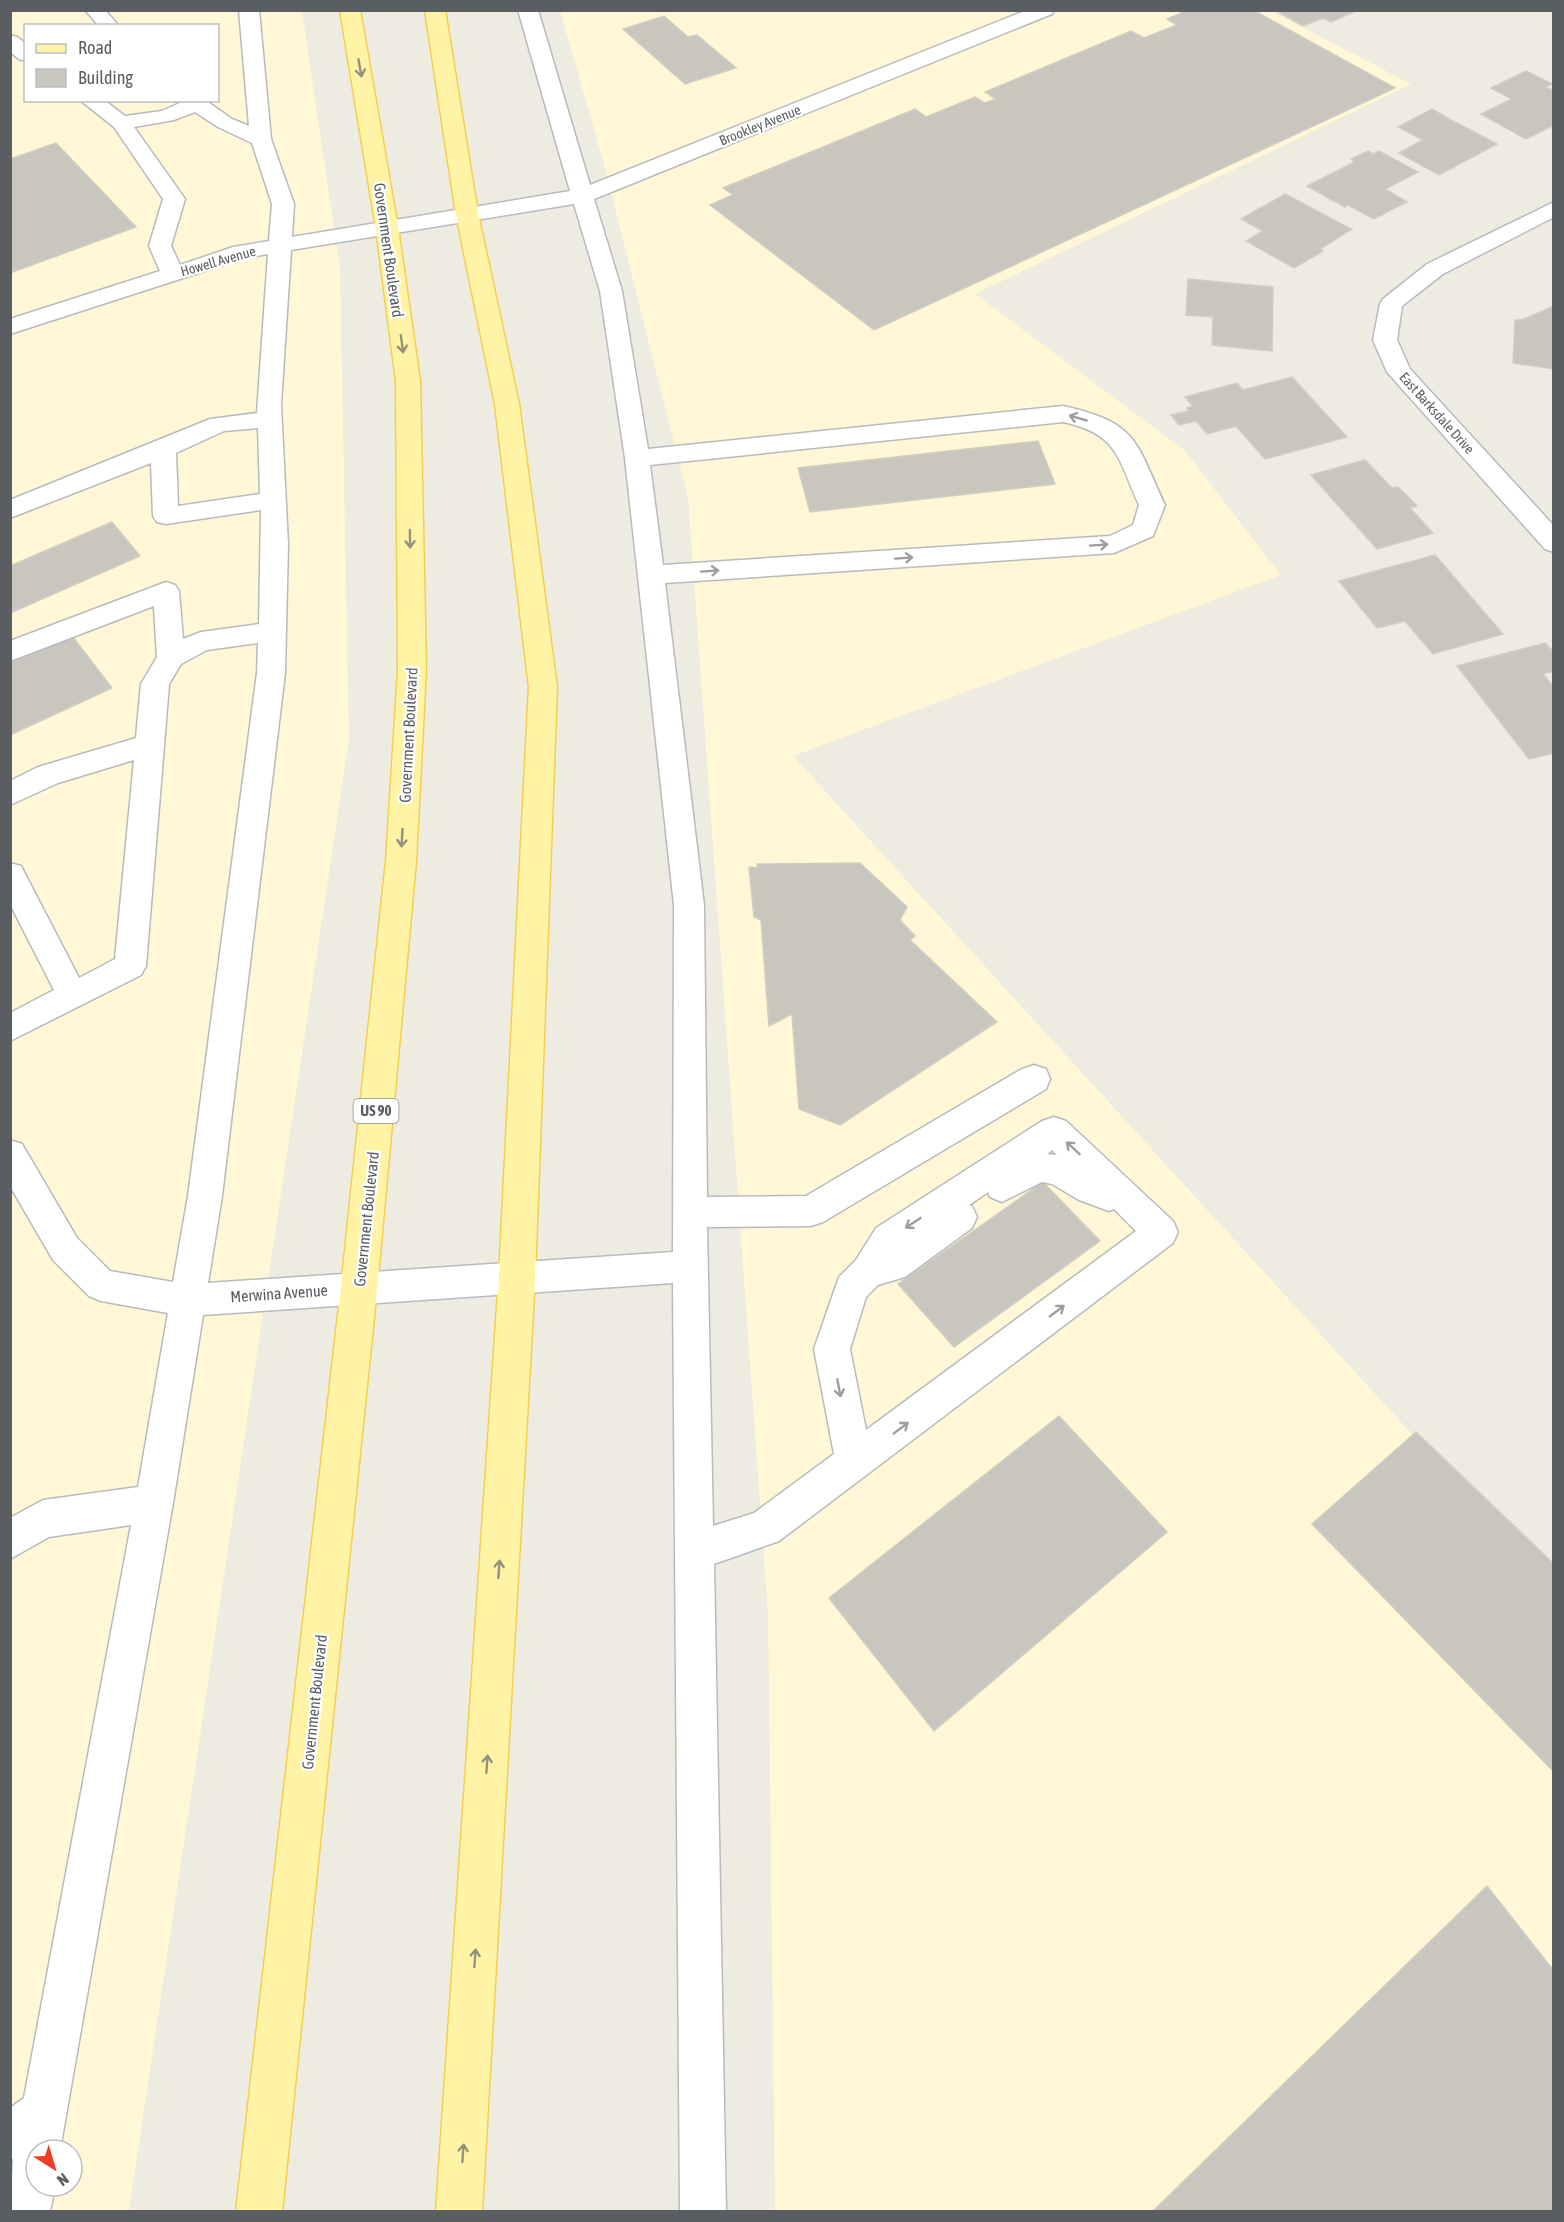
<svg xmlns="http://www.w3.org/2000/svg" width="1564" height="2222" font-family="'Asap Condensed',sans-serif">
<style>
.commercial{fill:#fff7d5;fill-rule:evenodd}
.building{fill:#c8c6bf;stroke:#d2cdc0;stroke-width:1.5}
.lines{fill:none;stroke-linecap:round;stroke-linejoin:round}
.minor-casing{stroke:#b7babf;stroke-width:3}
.major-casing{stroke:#f6ce52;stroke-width:3}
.minor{fill:#fff;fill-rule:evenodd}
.major{fill:#fff4a5;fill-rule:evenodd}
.oneway{stroke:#94927a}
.oneway2{stroke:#9c9ea1}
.labels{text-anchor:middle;stroke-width:4.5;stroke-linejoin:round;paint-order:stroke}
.far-street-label{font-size:14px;fill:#5a5e63;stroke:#fff}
.shield{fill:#fff;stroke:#8c8e92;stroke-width:1.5}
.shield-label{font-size:15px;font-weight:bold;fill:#5a5e63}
.street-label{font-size:16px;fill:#5a5e63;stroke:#fff}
</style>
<rect width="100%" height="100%" fill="#eeebe1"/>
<g class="commercial">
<path d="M 11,11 L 302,11 L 340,268 L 349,739 L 129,2211 L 11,2212 ZM 26,26 L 218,26 L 218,100 L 26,100 ZM 36,2150 L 72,2150 L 72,2186 L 36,2186 Z"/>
<path d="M 560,11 L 1271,11 L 1411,84 L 975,294 L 1184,450 L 1281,575 L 793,756 L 1553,1589 L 1553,2211 L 775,2211 L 768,1615 L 688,498 L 602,157 Z"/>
</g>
<g class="building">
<path d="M 1188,10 L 1253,10 L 1395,88 L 874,330 L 710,205 L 733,195 L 723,188 L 915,109 L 926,117 L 975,97 L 985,103 L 996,99 L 985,92 L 1131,31 L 1144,38 L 1177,25 L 1167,19 Z"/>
<path d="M 1275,10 L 1354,10 L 1356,11 L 1331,22 L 1323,18 L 1303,26 Z"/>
<path d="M 664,16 L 688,37 L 697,35 L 736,68 L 685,84 L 623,29 Z"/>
<path d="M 1526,71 L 1552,84 L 1545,87 L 1554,91 L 1554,125 L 1526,139 L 1481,114 L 1512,99 L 1491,88 Z"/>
<path d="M 1432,109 L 1453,121 L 1497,144 L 1439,175 L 1399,153 L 1423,140 L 1398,127 Z"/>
<path d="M 56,143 L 136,227 L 10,273 L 10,159 Z"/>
<path d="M 1368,151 L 1373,154 L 1379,151 L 1418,172 L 1385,189 L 1407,202 L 1374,219 L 1348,205 L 1345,207 L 1307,186 L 1355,162 L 1351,159 Z"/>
<path d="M 1285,194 L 1349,228 L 1352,229 L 1320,249 L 1323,251 L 1294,268 L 1246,241 L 1263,231 L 1241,219 Z"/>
<path d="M 1188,279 L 1273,287 L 1272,351 L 1212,345 L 1213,317 L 1186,315 Z"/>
<path d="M 1554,306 L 1554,369 L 1513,363 L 1515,320 L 1522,320 Z"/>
<path d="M 1292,377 L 1347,437 L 1265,459 L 1236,426 L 1207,434 L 1196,421 L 1179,425 L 1171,415 L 1189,411 L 1187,408 L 1193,406 L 1185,397 L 1237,383 L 1243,390 Z"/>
<path d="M 1038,441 L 1055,484 L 810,512 L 798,468 Z"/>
<path d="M 1365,460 L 1392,488 L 1398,487 L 1417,506 L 1410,508 L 1433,533 L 1377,549 L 1311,475 Z"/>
<path d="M 112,522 L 140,556 L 10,613 L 10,566 Z"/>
<path d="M 1435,555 L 1502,633 L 1503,634 L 1433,654 L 1405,621 L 1377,628 L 1339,581 Z"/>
<path d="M 72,636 L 112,688 L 10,735 L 10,663 Z"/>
<path d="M 1545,643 L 1554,652 L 1554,671 L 1543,674 L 1554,687 L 1554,753 L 1529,759 L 1457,666 Z"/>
<path d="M 860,863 L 907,907 L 900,920 L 915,936 L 910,940 L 997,1022 L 840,1125 L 799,1109 L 792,1014 L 769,1026 L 761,920 L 754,917 L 749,867 L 758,868 L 757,864 Z"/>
<path d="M 1043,1182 L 1100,1241 L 954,1347 L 898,1284 Z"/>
<path d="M 1059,1416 L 1167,1532 L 934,1731 L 829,1598 Z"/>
<path d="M 1416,1432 L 1554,1564 L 1554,1772 L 1312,1524 Z"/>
<path d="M 1487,1886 L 1554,1971 L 1554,2212 L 1152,2212 Z"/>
</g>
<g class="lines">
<defs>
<g id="minor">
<path d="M 85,10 L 105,10 L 119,26 L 99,26 Z"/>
<path d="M 239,10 L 259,10 L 271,139 L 294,204 L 292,237 L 570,191 L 518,10 L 538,10 L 590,185 L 1027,10 L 1054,10 L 1052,14 L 594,199 L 622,291 L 648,449 L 1063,406 C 1139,423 1135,441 1165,505 L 1153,536 L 1114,553 L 665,583 L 704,905 L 707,1197 L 806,1196 L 1022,1069 L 1034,1065 L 1046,1069 L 1050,1079 L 1046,1089 L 823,1222 L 811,1226 L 707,1227 L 713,1526 L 754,1513 L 834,1454 L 814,1349 L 839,1277 L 856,1260 L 876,1228 L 1042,1121 L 1054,1117 L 1066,1121 L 1173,1221 L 1178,1232 L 1173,1243 L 779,1541 L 714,1564 L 726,2212 L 680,2212 L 673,1283 L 203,1315 L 173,1503 L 60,2150 L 36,2150 L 36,2186 L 55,2186 L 50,2212 L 10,2212 L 13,2159 L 10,2160 L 10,2108 L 24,2098 L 131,1525 L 49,1537 L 10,1559 L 10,1518 L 43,1500 L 138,1487 L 168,1313 L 101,1301 L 89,1296 L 53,1260 L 10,1186 L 10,1140 L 22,1144 L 77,1238 L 110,1271 L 173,1282 L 188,1196 L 257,673 L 258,643 L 207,650 L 181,664 L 169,684 L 146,966 L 141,975 L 10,1041 L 10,1013 L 54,990 L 10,904 L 10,863 L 21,866 L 79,978 L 115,959 L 134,760 L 58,783 L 10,805 L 10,781 L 38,767 L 136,738 L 141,684 L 157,657 L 154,606 L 10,661 L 10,641 L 166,582 L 175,585 L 179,591 L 183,639 L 201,632 L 259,624 L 261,510 L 166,524 L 157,522 L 153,516 L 151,463 L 10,518 L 10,500 L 210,419 L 257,413 L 268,254 L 245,258 L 10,334 L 10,319 L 160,271 L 149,246 L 163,199 L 114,127 L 80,100 L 104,100 L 125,116 L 162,111 L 182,102 L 181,100 L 205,100 L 232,119 L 249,126 ZM 195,112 L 218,127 L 252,143 L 272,204 L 269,241 L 233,247 L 180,265 L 171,246 L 185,199 L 134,127 L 174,120 ZM 574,204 L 600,291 L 625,458 L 674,905 L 673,1252 L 208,1283 L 222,1196 L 285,673 L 288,544 L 281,405 L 291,250 ZM 1063,422 C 1119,434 1118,459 1139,505 L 1133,525 L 1110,536 L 663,565 L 650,465 ZM 258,428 L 260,494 L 178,506 L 176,453 L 224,431 ZM 1052,1150 L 1057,1155 L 1047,1154 ZM 1042,1182 L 1052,1184 L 1079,1200 L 1109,1211 L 1114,1209 L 1136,1231 L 866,1430 L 850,1349 L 866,1297 L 878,1285 L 905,1277 L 972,1228 L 977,1217 L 972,1206 L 969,1205 L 988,1192 L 990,1197 L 1002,1202 Z"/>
<path d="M 10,35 L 17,37 L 26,44 L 26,61 L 19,59 L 10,52 Z"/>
<path d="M 1554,202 L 1554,217 L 1443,274 L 1402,306 L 1397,340 L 1410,369 L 1554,526 L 1554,552 L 1545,549 L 1387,372 L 1373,340 L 1380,304 L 1383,299 L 1427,264 Z"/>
</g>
<g id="major">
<path d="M 340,10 L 360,10 L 398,228 L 420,381 L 426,670 L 416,861 L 377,1288 L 282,2212 L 236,2212 L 341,1288 L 386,861 L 398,670 L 396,381 L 376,228 Z"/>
<path d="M 425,10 L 445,10 L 478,214 L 519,404 L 557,687 L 535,1277 L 482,2212 L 436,2212 L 499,1277 L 529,687 L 495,404 L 456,214 Z"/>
</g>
</defs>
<use href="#minor" class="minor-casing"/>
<use href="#major" class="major-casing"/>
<use href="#minor" class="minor"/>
<use href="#major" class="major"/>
</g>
<defs><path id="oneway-shaft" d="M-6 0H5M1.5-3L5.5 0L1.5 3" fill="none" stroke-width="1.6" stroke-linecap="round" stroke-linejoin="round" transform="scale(1.5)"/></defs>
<g class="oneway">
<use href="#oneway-shaft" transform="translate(360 68) rotate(80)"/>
<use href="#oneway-shaft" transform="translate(402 344) rotate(82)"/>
<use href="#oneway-shaft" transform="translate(410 539) rotate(89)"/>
<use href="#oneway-shaft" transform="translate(402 838) rotate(93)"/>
<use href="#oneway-shaft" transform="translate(499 1569) rotate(-86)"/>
<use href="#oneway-shaft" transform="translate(487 1764) rotate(-86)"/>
<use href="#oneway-shaft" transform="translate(475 1958) rotate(-86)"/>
<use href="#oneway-shaft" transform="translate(463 2153) rotate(-86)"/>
</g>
<g class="oneway2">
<use href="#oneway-shaft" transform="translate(1078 418) rotate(-164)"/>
<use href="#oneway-shaft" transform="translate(1099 545) rotate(-4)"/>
<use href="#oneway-shaft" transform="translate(904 558) rotate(-4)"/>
<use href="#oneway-shaft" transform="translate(710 571) rotate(-4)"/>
<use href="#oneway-shaft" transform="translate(1073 1148) rotate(-137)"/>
<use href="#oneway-shaft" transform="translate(913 1223) rotate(147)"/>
<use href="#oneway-shaft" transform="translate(1057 1311) rotate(-37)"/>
<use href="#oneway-shaft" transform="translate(839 1388) rotate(79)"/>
<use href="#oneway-shaft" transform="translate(901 1428) rotate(-37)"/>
</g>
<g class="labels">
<g class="far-street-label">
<text transform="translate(760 125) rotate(-22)" y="5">Brookley Avenue</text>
<text transform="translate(218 261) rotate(-16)" y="5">Howell Avenue</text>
<text transform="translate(1437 413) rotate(48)" y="5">East Barksdale Drive</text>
</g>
<rect class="shield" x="353.5" y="1099" width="45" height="24" rx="4.5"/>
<g class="shield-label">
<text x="376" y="1116">US 90</text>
</g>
<g class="street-label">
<text transform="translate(389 250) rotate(82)" y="6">Government Boulevard</text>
<text transform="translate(408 735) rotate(-87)" y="6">Government Boulevard</text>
<text transform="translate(366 1219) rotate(-84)" y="6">Government Boulevard</text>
<text transform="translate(279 1293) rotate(-4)" y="6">Merwina Avenue</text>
<text transform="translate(314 1702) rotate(-84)" y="6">Government Boulevard</text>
</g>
</g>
<rect width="1564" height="2222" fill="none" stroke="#5a5e63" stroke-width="24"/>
<rect x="24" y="24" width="195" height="78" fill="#ffffff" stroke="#bdbfc1" stroke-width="1.5"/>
<rect x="36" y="44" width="30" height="9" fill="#fff4a5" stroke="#bdbfc1" stroke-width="1.5"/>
<text x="78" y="54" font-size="18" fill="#5a5e63">Road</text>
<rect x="36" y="69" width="30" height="18" fill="#c8c6bf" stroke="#bdbfc1" stroke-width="1.5"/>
<text x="78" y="84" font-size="18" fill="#5a5e63">Building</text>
<g transform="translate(54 2168) rotate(143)"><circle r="28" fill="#ffffff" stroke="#bdbfc1" stroke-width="1.5"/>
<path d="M0-4.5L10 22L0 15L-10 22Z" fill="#ef3e26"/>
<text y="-9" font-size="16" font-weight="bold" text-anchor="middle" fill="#5a5e63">N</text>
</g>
</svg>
